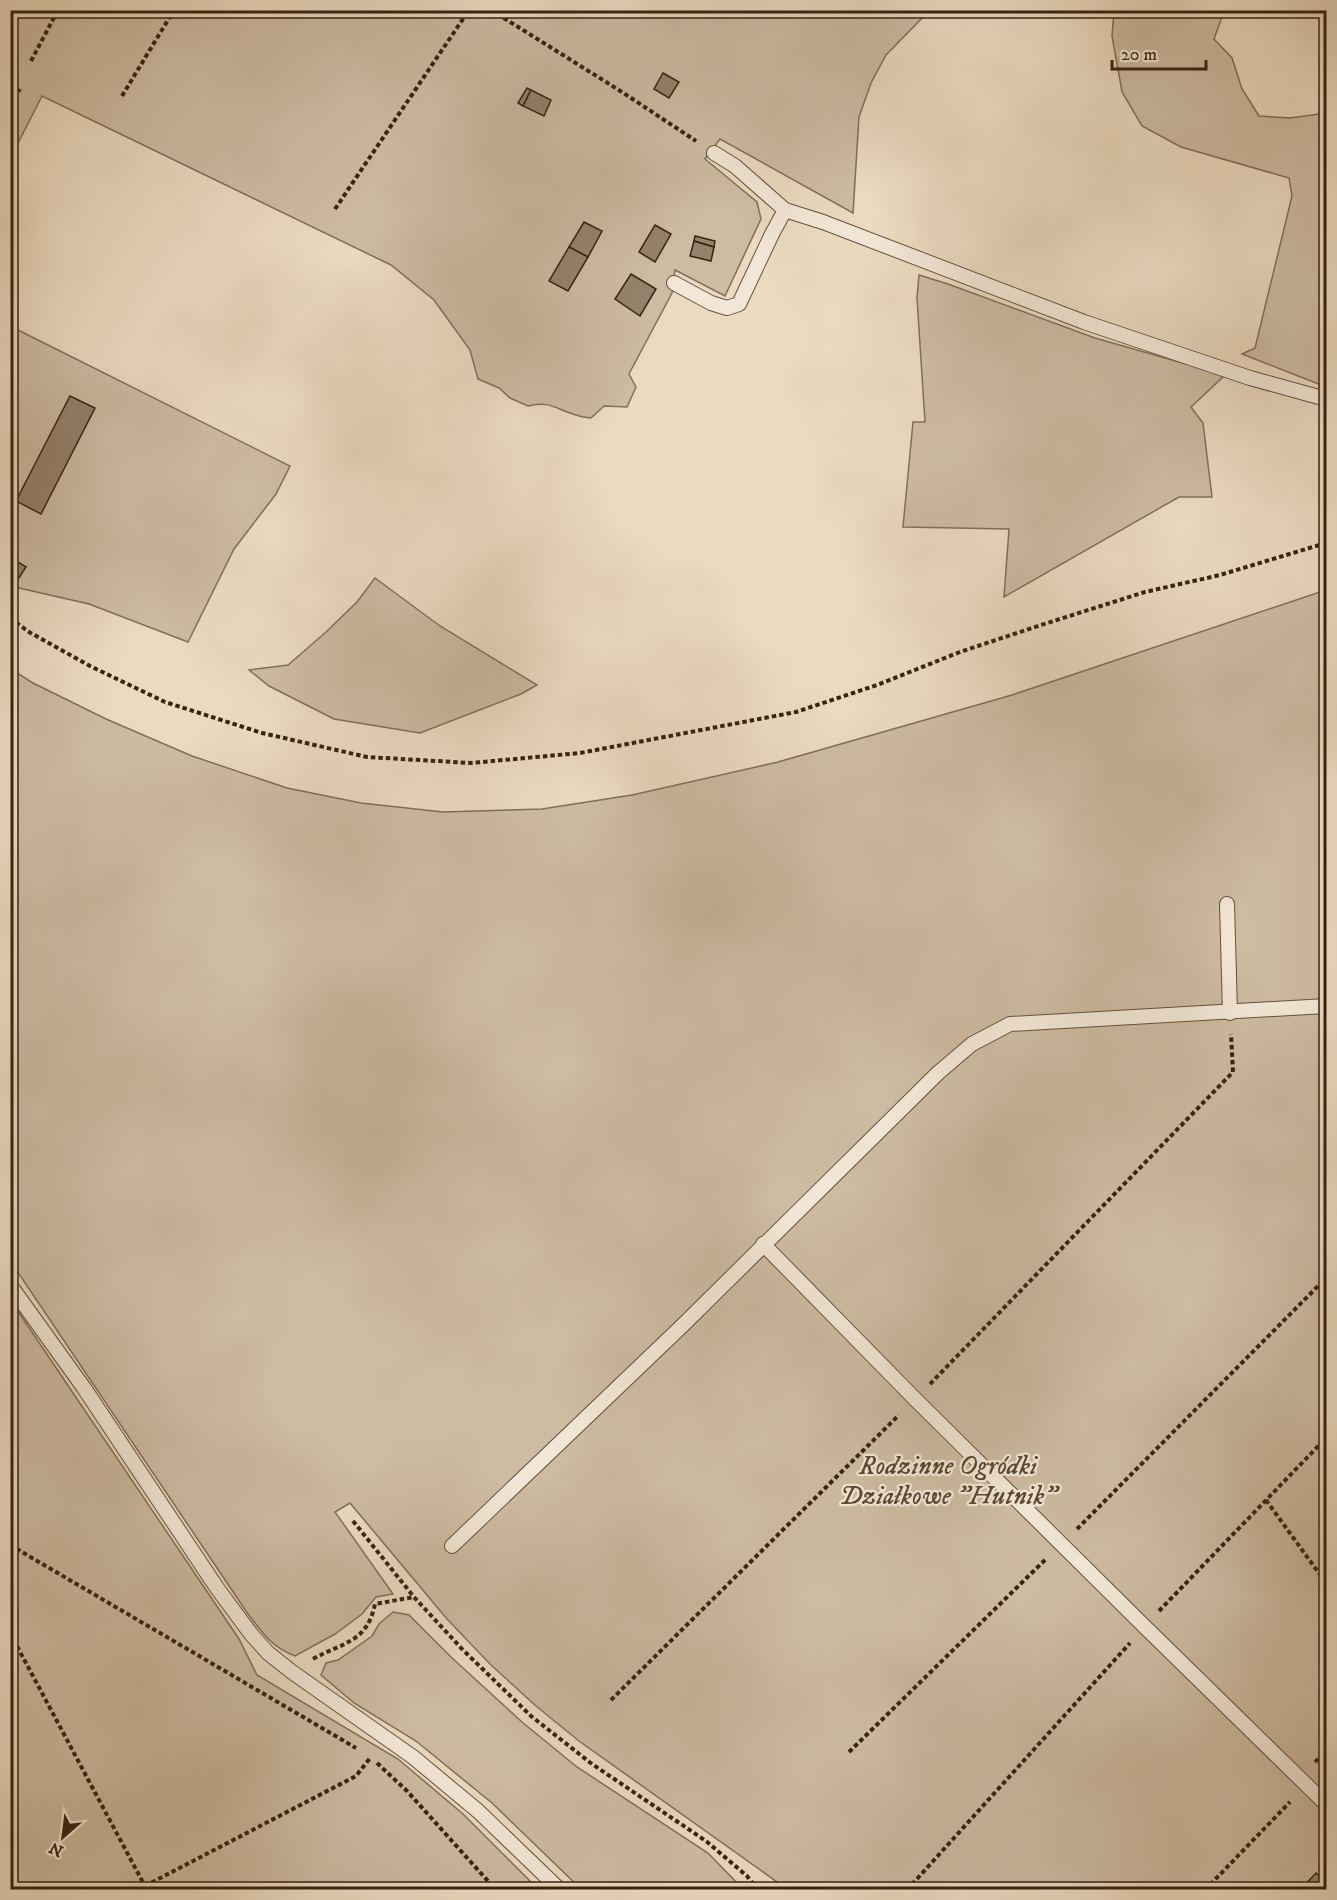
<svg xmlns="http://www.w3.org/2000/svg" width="1337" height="1900" font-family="'IM FELL DW Pica',serif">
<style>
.green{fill:#cdbba2;stroke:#826e59;stroke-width:1.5}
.building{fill:#95826c;stroke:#382210;stroke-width:1.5}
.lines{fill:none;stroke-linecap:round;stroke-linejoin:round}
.lane-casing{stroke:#65503c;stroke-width:16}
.path{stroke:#382210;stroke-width:4;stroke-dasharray:4.5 3;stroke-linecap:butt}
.lane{stroke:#f2e7d6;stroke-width:14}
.labels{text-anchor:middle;stroke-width:4.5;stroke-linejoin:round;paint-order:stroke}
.park-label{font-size:26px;font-style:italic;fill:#5d4834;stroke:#f2e7d6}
</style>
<rect width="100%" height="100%" fill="#ebdac0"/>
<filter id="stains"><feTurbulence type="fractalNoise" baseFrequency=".00333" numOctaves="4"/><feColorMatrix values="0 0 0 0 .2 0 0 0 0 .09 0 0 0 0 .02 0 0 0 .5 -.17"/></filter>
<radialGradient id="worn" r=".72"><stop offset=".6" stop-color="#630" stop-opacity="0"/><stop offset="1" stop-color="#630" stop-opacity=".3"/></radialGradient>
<g class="green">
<path d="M 11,11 L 929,11 L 886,55 L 871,83 L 859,117 L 853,213 L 720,139 L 705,159 L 757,202 L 761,219 L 725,296 L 675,270 L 672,293 L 629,374 L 636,387 L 627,407 L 604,406 L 591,418 C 587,417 581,417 576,415 C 557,410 550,400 528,406 L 510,398 L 499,388 L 478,379 L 470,350 L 434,300 L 391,265 L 42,96 L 11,157 Z"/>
<path d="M 1114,11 L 1224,11 L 1214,39 L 1232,58 L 1242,89 L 1259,116 L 1290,118 L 1326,113 L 1326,387 L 1242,354 L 1255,348 L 1292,196 L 1289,178 L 1181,147 L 1142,126 L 1122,92 L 1112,36 Z"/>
<path d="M 919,275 L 948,284 L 1095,338 L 1225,375 L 1191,407 L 1203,423 L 1212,497 L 1179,497 L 1004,597 L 1009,529 L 903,527 L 913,422 L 925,422 L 917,298 Z"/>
<path d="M 10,326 L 290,466 L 276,494 L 234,549 L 188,642 L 89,604 L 19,588 L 11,582 Z"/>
<path d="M 375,578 L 440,626 L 537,685 L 521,694 L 420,733 L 334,719 L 269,686 L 249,670 L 288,665 L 326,632 L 357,602 Z"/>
<path d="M 1326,590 L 1326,1889 L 787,1889 L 579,1741 L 536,1706 L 490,1664 L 447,1619 L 350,1503 L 335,1512 L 393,1594 L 376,1597 L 362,1614 L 335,1634 L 295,1656 C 271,1647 263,1633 248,1614 L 11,1262 L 11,669 L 33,683 L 106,719 L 192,756 L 287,788 L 361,803 L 443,812 L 542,809 L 632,795 L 778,762 L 1012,695 Z"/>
<path d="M 11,1301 L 239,1639 L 257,1675 L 398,1759 L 463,1814 L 538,1889 L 11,1889 Z"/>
<path d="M 393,1612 L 409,1615 L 451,1657 L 522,1722 L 577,1767 L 708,1853 L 743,1889 L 581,1889 L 492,1803 L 416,1741 L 354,1703 L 321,1675 L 326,1663 L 338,1660 L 372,1636 L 379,1624 Z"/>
</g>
<g class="building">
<path d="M 663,73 L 679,82 L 669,98 L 654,89 Z"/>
<path d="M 527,88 L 531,90 L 523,106 L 518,103 Z"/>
<path d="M 531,90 L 551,100 L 544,116 L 523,106 Z"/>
<path d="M 584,222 L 602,231 L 588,257 L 569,247 Z"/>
<path d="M 655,225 L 671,234 L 655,262 L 639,252 Z"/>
<path d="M 695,236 L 715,241 L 714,247 L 694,241 Z"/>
<path d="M 694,241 L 714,247 L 711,261 L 690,256 Z"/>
<path d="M 569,247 L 588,257 L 568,291 L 549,281 Z"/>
<path d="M 631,274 L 656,289 L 640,316 L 615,299 Z"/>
<path d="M 10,366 L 17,370 L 10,384 Z"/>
<path d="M 70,396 L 95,408 L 41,514 L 16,501 Z"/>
<path d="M 10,557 L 26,567 L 15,584 L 10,581 Z"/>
<path d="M 1316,1873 L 1326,1883 L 1326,1887 L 1324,1890 L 1300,1890 Z"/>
</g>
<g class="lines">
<defs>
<g id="lane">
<path d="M 714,153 L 735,166 L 785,210 L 823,222 L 1084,322 L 1250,378 L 1326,399"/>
<path d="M 674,283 L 711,303 L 727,308 L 739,304 L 772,234 L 785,210"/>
<path d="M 1227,904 L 1230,1013"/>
<path d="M 763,1244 L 915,1399 L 1144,1626 L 1326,1804"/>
<path d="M 10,1285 L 84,1388 L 217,1588 L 251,1634 L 268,1653 L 292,1672 L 413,1757 L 478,1811 L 560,1890"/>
<path d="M 452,1546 L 683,1325 L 938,1073 L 972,1044 L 1010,1024 L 1326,1006"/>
</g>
</defs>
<use href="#lane" class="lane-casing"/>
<g class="path">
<path d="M 491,10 L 622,92 L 696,141"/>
<path d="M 31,61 L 58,10"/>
<path d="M 122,96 L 174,10"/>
<path d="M 10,104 L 20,89"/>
<path d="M 335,209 L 469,10"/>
<path d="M 10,618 L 29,632 L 90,666 L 165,702 L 262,733 L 367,757 L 471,763 L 580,753 L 796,712 L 877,685 L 960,652 L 1041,625 L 1145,592 L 1220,575 L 1326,543"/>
<path d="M 930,1384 L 1233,1072 L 1231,1034"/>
<path d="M 1266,1500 L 1326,1583"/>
<path d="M 353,1521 L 414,1597 L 462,1649 L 531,1716 L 592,1764 L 706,1841 L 747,1876 L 758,1890"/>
<path d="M 1077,1529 L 1326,1278"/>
<path d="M 10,1545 L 356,1748"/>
<path d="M 1159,1611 L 1326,1438"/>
<path d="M 10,1633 L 147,1890"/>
<path d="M 313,1659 C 343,1642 367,1643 375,1604 L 414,1597"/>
<path d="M 611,1700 L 899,1415"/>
<path d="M 849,1752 L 1046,1559"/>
<path d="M 1315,1762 L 1326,1751"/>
<path d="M 377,1763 L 407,1791 L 496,1890"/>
<path d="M 145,1886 L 356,1776 L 371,1757"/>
<path d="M 907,1890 L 1130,1643"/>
<path d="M 1205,1890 L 1290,1802"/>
</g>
<use href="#lane" class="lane"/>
</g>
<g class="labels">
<g class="park-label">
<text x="948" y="1474">Rodzinne Ogródki<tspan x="948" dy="30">Działkowe "Hutnik"</tspan></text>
</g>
</g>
<rect width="1337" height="1900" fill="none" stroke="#ebdac0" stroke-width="36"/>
<rect x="12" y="12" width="1313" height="1876" fill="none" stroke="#382210" stroke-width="3"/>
<rect x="18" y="18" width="1301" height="1864" fill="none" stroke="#382210" stroke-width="1.5"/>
<g transform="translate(63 1837) rotate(208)" stroke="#f2e7d6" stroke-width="4.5" paint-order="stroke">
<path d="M0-4.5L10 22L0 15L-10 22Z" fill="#382210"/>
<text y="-9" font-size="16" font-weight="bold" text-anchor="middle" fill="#382210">N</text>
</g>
<path d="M1112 60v9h94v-9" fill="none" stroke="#382210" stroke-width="3"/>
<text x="1121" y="60" font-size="18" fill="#382210" stroke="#f2e7d6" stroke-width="4.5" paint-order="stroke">20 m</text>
<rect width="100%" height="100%" filter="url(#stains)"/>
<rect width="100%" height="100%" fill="url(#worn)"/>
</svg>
